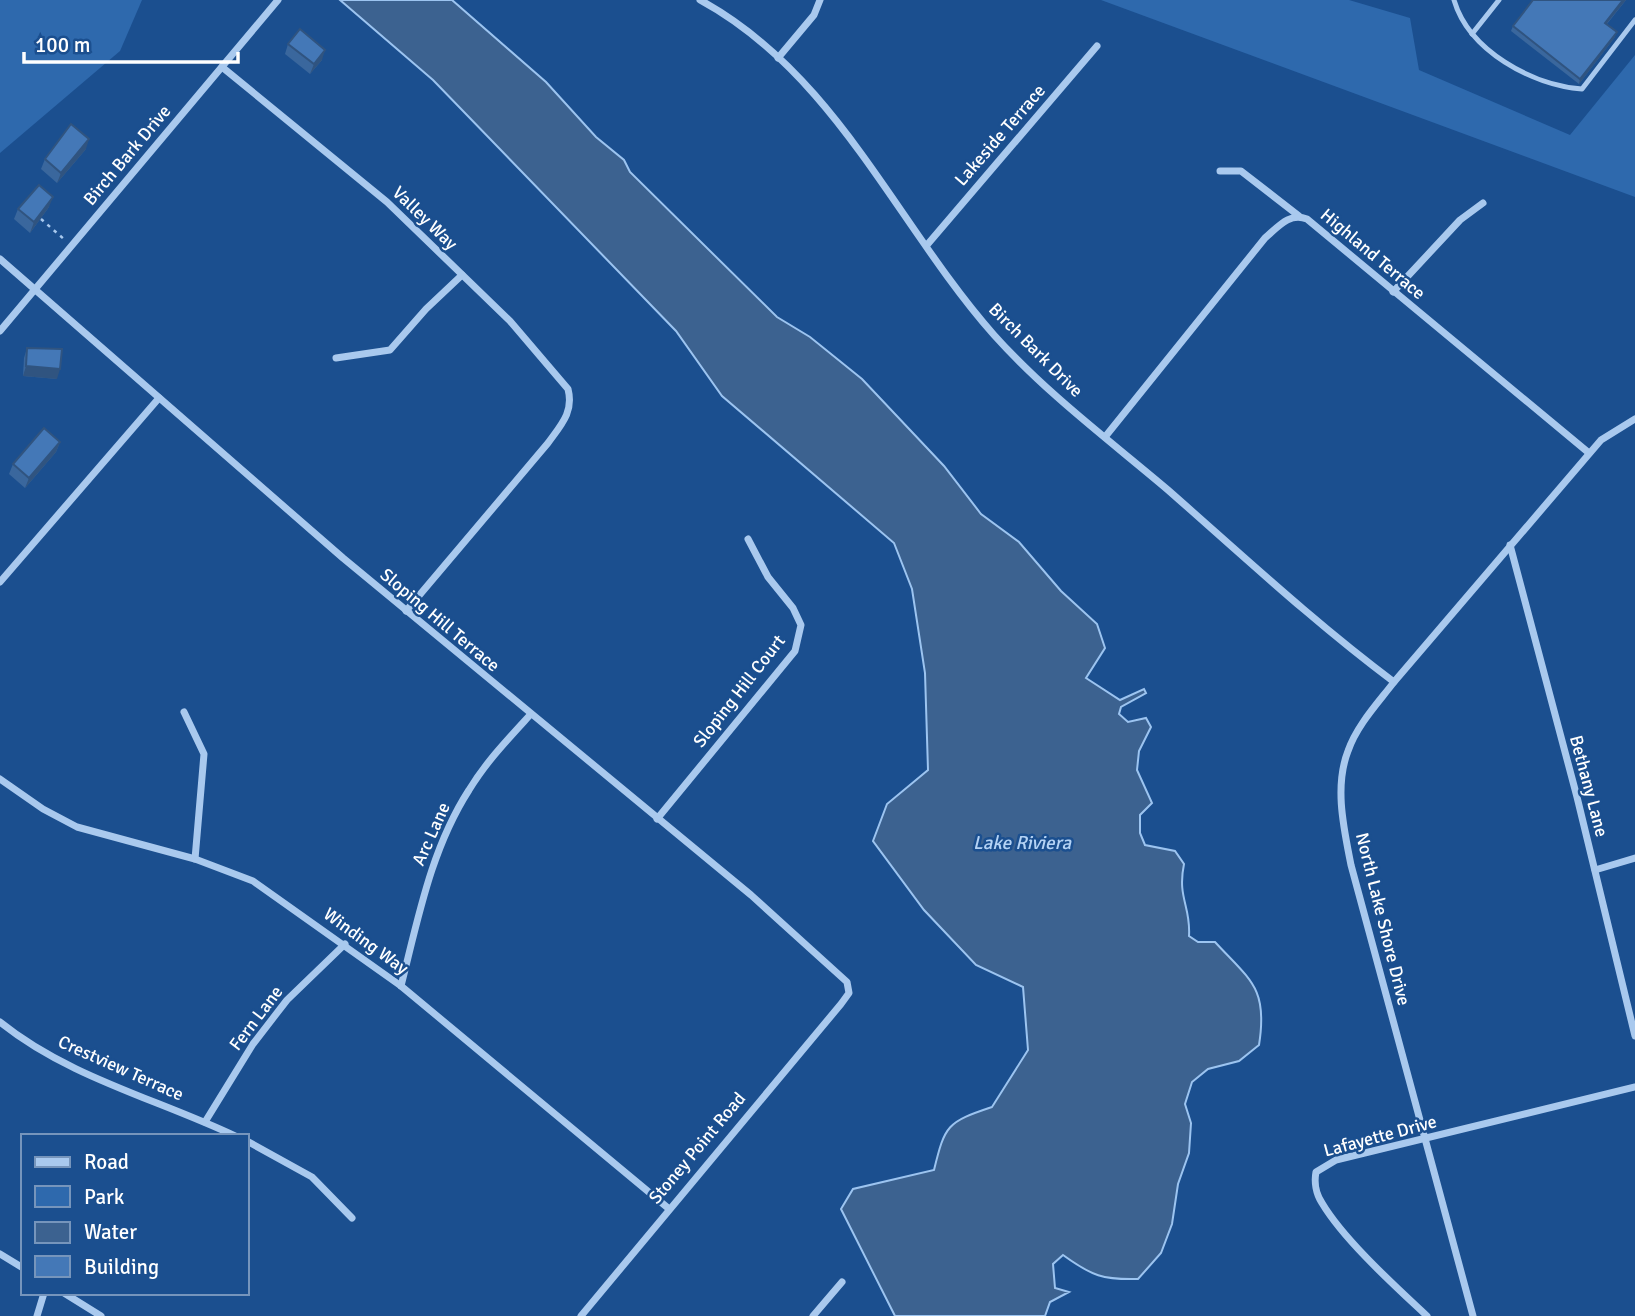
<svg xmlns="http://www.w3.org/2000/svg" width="1635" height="1316" font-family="Signika,sans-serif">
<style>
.green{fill:#2e69ad}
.water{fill:#3c6290;stroke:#9cc4f0;stroke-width:2}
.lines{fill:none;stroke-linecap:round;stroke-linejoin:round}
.path{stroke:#a9c9ee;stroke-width:2.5;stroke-dasharray:3.5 5;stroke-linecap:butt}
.lane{stroke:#a9c9ee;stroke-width:5}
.street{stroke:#a9c9ee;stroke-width:7}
.wall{fill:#3a679d}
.shaded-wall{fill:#305480}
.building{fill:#4478b7;stroke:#305480;stroke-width:2}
.labels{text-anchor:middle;stroke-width:5;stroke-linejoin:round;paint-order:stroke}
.street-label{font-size:18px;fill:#fff;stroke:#1b4f8f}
.water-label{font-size:19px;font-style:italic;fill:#b5d3f5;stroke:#1b4f8f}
</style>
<rect width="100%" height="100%" fill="#1b4f8f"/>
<g class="green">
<path d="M 0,0 L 142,0 L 120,51 L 0,153 Z"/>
<path d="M 1101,0 L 1349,0 L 1410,18 L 1419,70 L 1570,135 L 1635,55 L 1635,197 Z"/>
</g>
<path class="water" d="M 340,0 L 452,0 L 546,82 L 596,137 L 624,160 L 630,172 L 777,317 L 810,337 L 862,379 L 944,466 L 981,514 L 1019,542 L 1061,591 L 1097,624 L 1105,648 L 1086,678 L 1120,700 L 1144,689 L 1146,693 L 1121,707 L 1119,714 L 1128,722 L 1146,718 L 1151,727 L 1139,751 L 1137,770 L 1152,803 L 1140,815 L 1140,833 L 1145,845 L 1175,851 L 1184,864 C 1177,898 1191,906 1189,936 L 1198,942 L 1215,942 C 1251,981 1268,988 1259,1045 L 1239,1061 L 1208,1069 L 1192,1082 L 1185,1104 L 1191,1123 L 1189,1153 L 1178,1184 L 1172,1224 L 1161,1253 L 1138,1279 C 1103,1280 1092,1276 1063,1255 L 1053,1264 L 1055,1288 L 1069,1292 L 1050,1302 L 1045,1316 L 895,1316 L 841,1209 L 853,1189 L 934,1170 C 945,1125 947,1122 992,1107 L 1028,1050 L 1023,987 L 976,965 L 924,910 L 873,841 L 887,804 L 928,770 L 925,673 L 912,589 L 894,543 L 722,396 L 676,331 L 433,80 Z"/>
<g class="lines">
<path class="path" d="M 41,219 L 65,240"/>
<g class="lane">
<path d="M 1454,0 C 1469,51 1532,85 1582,89 L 1635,20"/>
<path d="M 1472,34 L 1499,0"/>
</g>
<g class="street">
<path d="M 700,0 C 836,74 896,224 994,335 C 1046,393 1109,440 1168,490 C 1242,555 1315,623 1394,682"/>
<path d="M 778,58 L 814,15 L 820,0"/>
<path d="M 222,67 L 387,202 L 510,321 L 568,389 C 574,412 561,425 548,443 L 406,611"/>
<path d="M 1220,171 L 1241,171 L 1299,216"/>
<path d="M 927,245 L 1097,46"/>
<path d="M 0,259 L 343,558 L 751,895 L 847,982 L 849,993 L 841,1004 L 581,1316"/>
<path d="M 1393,292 L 1460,220 L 1483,203"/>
<path d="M 0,331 L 278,0"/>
<path d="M 336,358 L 390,350 L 426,309 L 462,275"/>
<path d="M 1105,437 L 1265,238 C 1278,227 1289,212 1307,219 L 1589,453"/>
<path d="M 1510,545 L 1577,797 L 1635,1036"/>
<path d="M 0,582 L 159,398"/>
<path d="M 184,712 L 204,754 L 195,859"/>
<path d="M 0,779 L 43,809 L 77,827 L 195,859 L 253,881 L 401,986 L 668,1208"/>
<path d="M 657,819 L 795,651 L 801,625 L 793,608 L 768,577 L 748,539"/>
<path d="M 1595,870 L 1635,858"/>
<path d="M 401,986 C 418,919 431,849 469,790 C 486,762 508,739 530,715"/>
<path d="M 0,1022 C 68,1077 157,1099 235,1136"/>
<path d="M 205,1122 L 253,1044 L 287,1000 L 345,944"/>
<path d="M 247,1141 L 312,1177 L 352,1218"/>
<path d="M 0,1254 L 23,1268"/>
<path d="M 64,1293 L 101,1316"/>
<path d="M 37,1316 L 44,1293"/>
<path d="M 813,1316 L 842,1282"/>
<path d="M 1427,1316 C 1395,1286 1344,1240 1322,1203 C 1316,1194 1314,1182 1316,1172 L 1336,1160 L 1635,1087"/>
<path d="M 1473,1316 L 1351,865 C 1344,829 1334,787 1348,751 C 1357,725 1378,703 1394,682 L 1601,440 L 1635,419"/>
</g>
</g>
<g class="wall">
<path d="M 1533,0 L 1626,0 L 1607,24 L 1615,37 L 1579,84 L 1511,31 L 1513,26 Z"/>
<path d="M 288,44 L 322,60 L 310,74 L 285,54 Z"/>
<path d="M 86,149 L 57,183 L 41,169 L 45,159 Z"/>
<path d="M 49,207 L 30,233 L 14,219 L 18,209 Z"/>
<path d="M 27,348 L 57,379 L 23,376 L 24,358 Z"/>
<path d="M 60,442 L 56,452 L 25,488 L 9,474 L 13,464 Z"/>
</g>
<g class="shaded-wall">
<path d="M 1623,0 L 1626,0 L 1603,28 L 1605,23 Z"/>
<path d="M 1617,32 L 1615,37 L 1579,84 L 1580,79 Z"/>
<path d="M 325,50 L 322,60 L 310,74 L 314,64 Z"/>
<path d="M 89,139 L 86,149 L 57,183 L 61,173 Z"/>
<path d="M 53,197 L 49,207 L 30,233 L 34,222 Z"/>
<path d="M 26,366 L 60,369 L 57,379 L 23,376 Z"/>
<path d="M 60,442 L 56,452 L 25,488 L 29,478 Z"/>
</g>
<g class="building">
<path d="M 1533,0 L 1623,0 L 1605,23 L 1617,32 L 1580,79 L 1513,26 Z"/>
<path d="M 300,29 L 325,50 L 314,64 L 288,44 Z"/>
<path d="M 71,124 L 89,139 L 61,173 L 45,159 Z"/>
<path d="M 39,185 L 53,197 L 34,222 L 18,209 Z"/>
<path d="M 27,348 L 62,349 L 60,369 L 26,366 Z"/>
<path d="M 44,428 L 60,442 L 29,478 L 13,464 Z"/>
</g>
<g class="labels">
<g class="street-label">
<text transform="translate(1000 135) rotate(-49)" y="6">Lakeside Terrace</text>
<text transform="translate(127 155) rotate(-50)" y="6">Birch Bark Drive</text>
<text transform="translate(425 218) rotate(44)" y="6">Valley Way</text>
<text transform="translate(1373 254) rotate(40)" y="6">Highland Terrace</text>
<text transform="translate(1036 350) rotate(45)" y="6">Birch Bark Drive</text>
<text transform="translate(440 620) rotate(40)" y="6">Sloping Hill Terrace</text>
<text transform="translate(739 691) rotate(-52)" y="6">Sloping Hill Court</text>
<text transform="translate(1589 786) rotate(75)" y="6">Bethany Lane</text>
<text transform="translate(431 834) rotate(-66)" y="6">Arc Lane</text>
<text transform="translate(1383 919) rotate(76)" y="6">North Lake Shore Drive</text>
<text transform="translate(366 941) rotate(36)" y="6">Winding Way</text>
<text transform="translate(256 1018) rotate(-53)" y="6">Fern Lane</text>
<text transform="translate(121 1068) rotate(24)" y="6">Crestview Terrace</text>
<text transform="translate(1380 1136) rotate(-15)" y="6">Lafayette Drive</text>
<text transform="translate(697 1148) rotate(-50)" y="6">Stoney Point Road</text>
</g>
<g class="water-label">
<text x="1022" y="849">Lake Riviera</text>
</g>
</g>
<rect x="21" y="1134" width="228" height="161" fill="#1b4f8f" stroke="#7695bc" stroke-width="2"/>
<rect x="35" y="1157" width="35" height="10" fill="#a9c9ee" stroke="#7695bc" stroke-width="2"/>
<text x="84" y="1169" font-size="21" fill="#ffffff">Road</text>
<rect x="35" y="1186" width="35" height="21" fill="#2e69ad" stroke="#7695bc" stroke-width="2"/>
<text x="84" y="1204" font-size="21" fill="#ffffff">Park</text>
<rect x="35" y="1222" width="35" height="21" fill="#3c6290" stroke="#7695bc" stroke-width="2"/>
<text x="84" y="1239" font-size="21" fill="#ffffff">Water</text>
<rect x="35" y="1256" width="35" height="21" fill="#4478b7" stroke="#7695bc" stroke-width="2"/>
<text x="84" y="1274" font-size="21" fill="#ffffff">Building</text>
<path d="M24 52v10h214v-10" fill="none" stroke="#ffffff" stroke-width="3.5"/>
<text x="35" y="52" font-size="21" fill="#ffffff" stroke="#1b4f8f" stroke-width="5" paint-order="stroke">100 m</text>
</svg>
